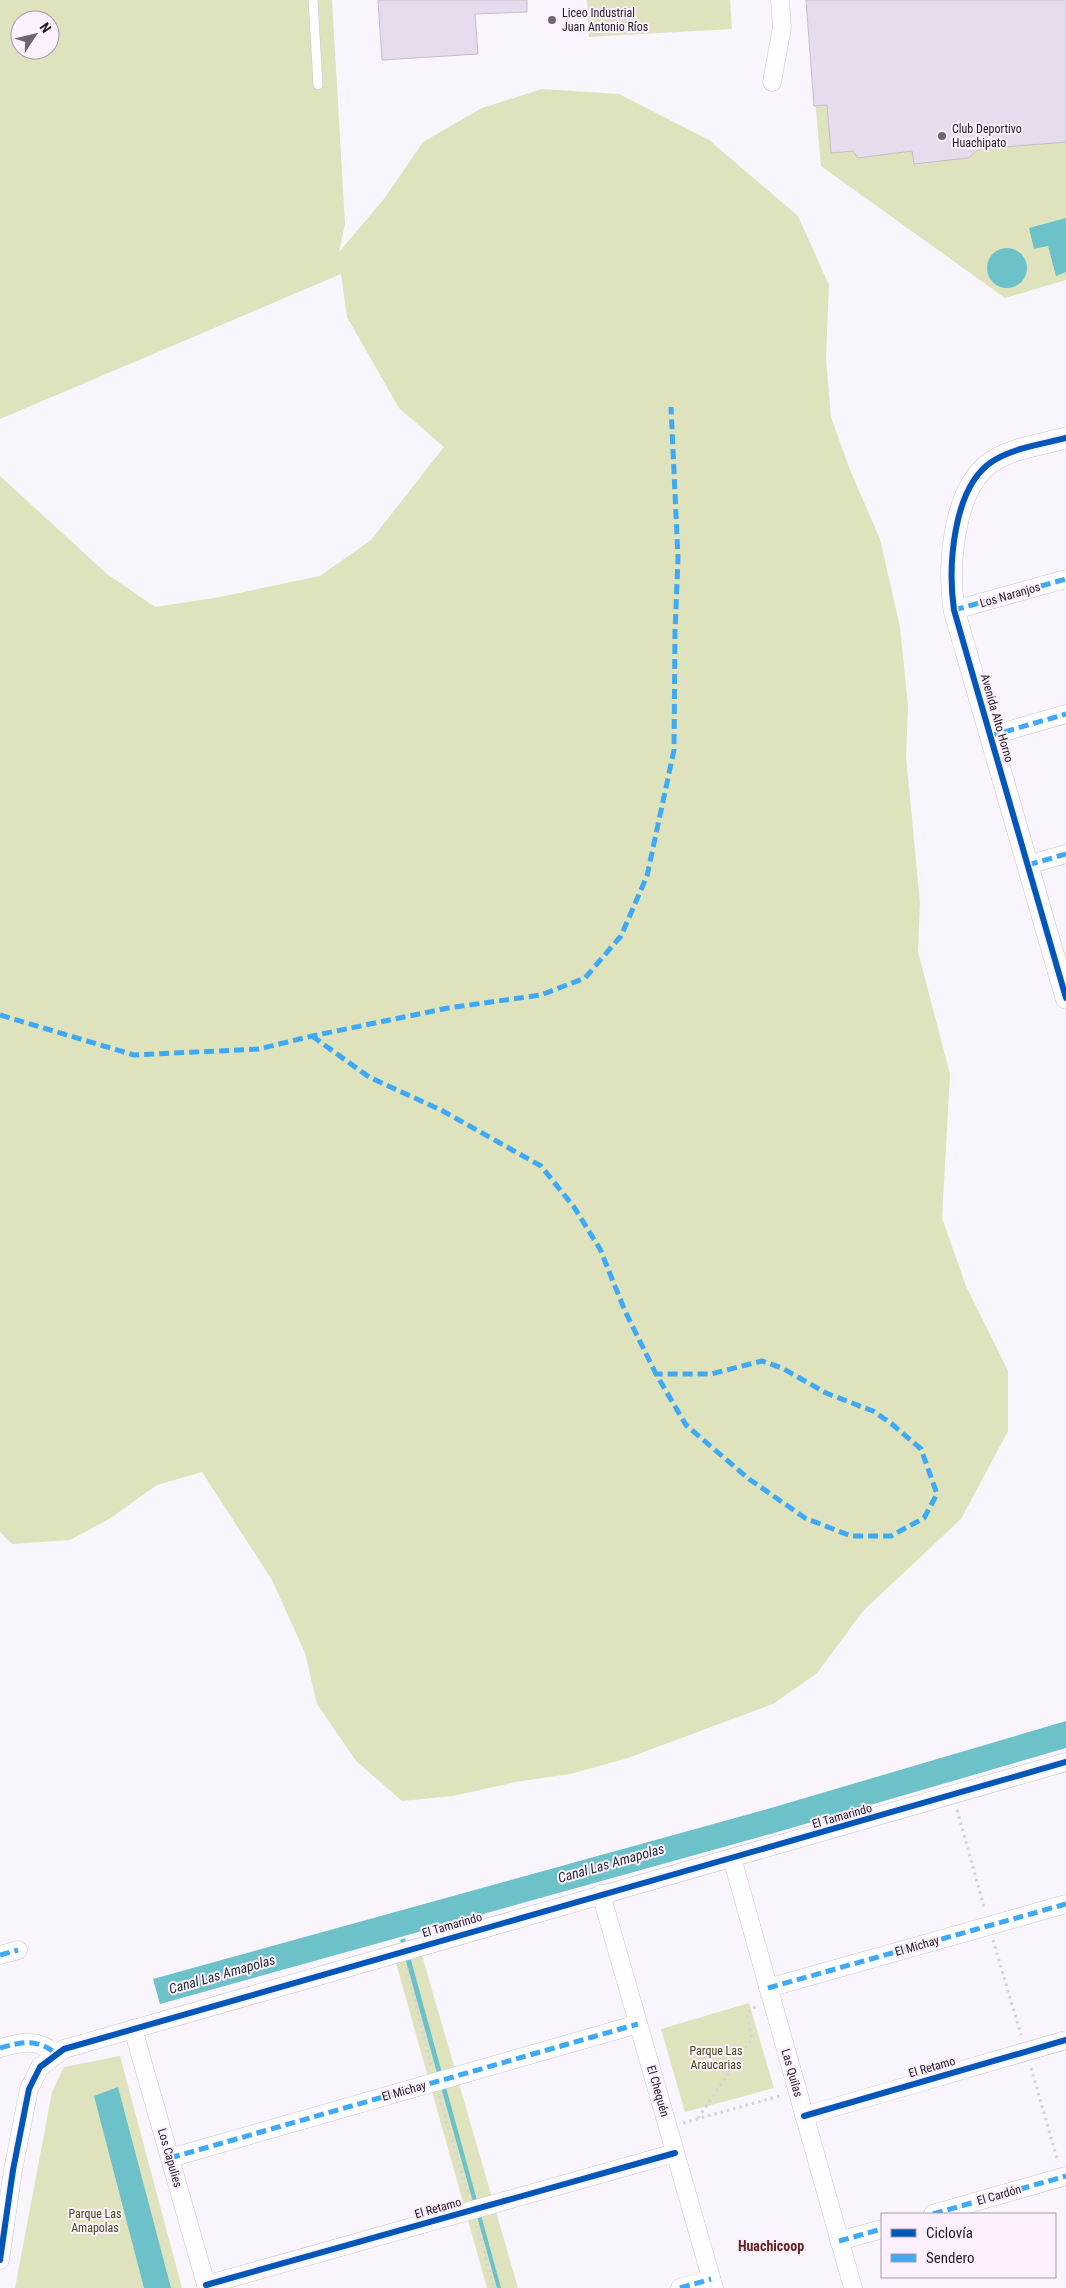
<svg xmlns="http://www.w3.org/2000/svg" width="1066" height="2288" font-family="'Roboto Condensed',sans-serif">
<style>
.green{fill:#dee3bd;fill-rule:evenodd}
.water{fill:#6cc2c8}
.building{fill:#e6dced;stroke:#c4bfc7}
.lines{fill:none;stroke-linecap:round;stroke-linejoin:round}
.service-casing{stroke:#ccc6ce;stroke-width:10}
.minor-casing{stroke:#ccc6ce;stroke-width:19}
.tertiary-casing{stroke:#ccc6ce;stroke-width:22}
.path{stroke:#d6d3d7;stroke-width:3;stroke-dasharray:2.5 4;stroke-linecap:butt}
.service{stroke:#fefdff;stroke-width:9}
.minor{stroke:#fefdff;stroke-width:18}
.tertiary{stroke:#fefdff;stroke-width:21}
.quiet{stroke:#3fa9f5;stroke-width:5;stroke-dasharray:10 5;stroke-linecap:butt}
.cycleway-casing{stroke:#fcf0ff;stroke-width:9}
.cycleway{stroke:#0057b8;stroke-width:6}
.poi-dot{fill:#6d666f;stroke:#fcf0ff;stroke-width:2}
.labels{text-anchor:middle;stroke-width:4;stroke-linejoin:round;paint-order:stroke}
.poi-label{font-size:12px;fill:#211a23;stroke:#fcf0ff;text-anchor:start}
.street-label{font-size:12px;fill:#211a23;stroke:#fcf0ff}
.park-label{font-size:12px;fill:#434c11;stroke:#fcf0ff}
.water-label{font-size:14px;font-style:italic;fill:#182d2e;stroke:#fcf0ff}
.neighbourhood-label{font-size:14px;font-weight:bold;fill:#65211d;stroke:#fcf0ff}
</style>
<rect width="100%" height="100%" fill="#faf4fc"/>
<g class="green">
<path d="M 0,0 L 332,0 L 345,224 L 339,252 L 384,199 L 423,142 L 482,108 L 542,89 L 619,94 L 709,140 L 798,216 L 829,285 L 826,359 L 831,417 L 850,470 L 880,539 L 900,627 L 908,706 L 906,756 L 920,903 L 918,952 L 950,1074 L 942,1218 L 966,1286 L 1008,1371 L 1008,1431 L 961,1519 L 863,1611 L 817,1673 L 773,1704 L 625,1759 L 570,1774 L 515,1782 L 453,1796 L 402,1801 L 356,1761 L 317,1704 L 305,1653 L 272,1580 L 202,1472 L 157,1485 L 109,1519 L 70,1540 L 12,1544 L 0,1532 L 0,476 L 107,574 L 155,607 L 220,597 L 320,576 L 371,540 L 444,447 L 399,408 L 347,317 L 341,274 L 0,419 ZM 20,20 L 50,20 L 50,50 L 20,50 Z"/>
<path d="M 587,0 L 730,0 L 732,29 L 589,37 Z"/>
<path d="M 806,0 L 1066,0 L 1066,280 L 1005,298 L 821,166 Z"/>
<path d="M 417,1938 L 518,2288 L 487,2288 L 391,1945 Z"/>
<path d="M 749,2003 L 774,2088 L 685,2112 L 661,2029 Z"/>
<path d="M 120,2056 L 182,2288 L 15,2288 L 52,2092 L 64,2067 Z"/>
</g>
<g class="water">
<path d="M 1066,218 L 1066,272 L 1056,276 L 1048,246 L 1034,249 L 1029,228 Z"/>
<circle cx="1007" cy="268" r="20"/>
<path d="M 1066,1721 L 1066,1748 L 774,1833 L 160,2004 L 153,1979 L 771,1808 Z"/>
<path d="M 405,1938 L 501,2288 L 497,2288 L 400,1940 Z"/>
<path d="M 118,2087 L 171,2288 L 144,2288 L 94,2096 Z"/>
</g>
<g class="building">
<path d="M 378,0 L 527,0 L 527,12 L 475,14 L 478,54 L 382,60 Z"/>
<path d="M 806,0 L 1066,0 L 1066,142 L 979,149 L 968,158 L 914,164 L 912,151 L 858,158 L 853,151 L 831,153 L 827,105 L 814,106 Z"/>
</g>
<g class="lines">
<defs>
<path id="service" d="M 313,0 L 318,85"/>
<g id="minor">
<path d="M 772,82 L 782,27 L 780,0"/>
<path d="M 954,610 L 1066,579"/>
<path d="M 990,736 L 1066,714"/>
<path d="M 1028,865 L 1066,854"/>
<path d="M 732,1858 L 853,2288"/>
<path d="M 601,1894 L 714,2288"/>
<path d="M 0,1955 L 18,1950"/>
<path d="M 768,1988 L 1066,1904"/>
<path d="M 133,2029 L 207,2288"/>
<path d="M 0,2048 C 21,2042 38,2038 56,2054"/>
<path d="M 804,2116 L 1066,2040"/>
<path d="M 170,2158 L 638,2024"/>
<path d="M 933,2214 L 1066,2176"/>
<path d="M 839,2241 L 882,2229"/>
<path d="M 0,2260 L 13,2170 L 29,2089 L 40,2067 L 64,2049 L 1066,1762"/>
<path d="M 206,2285 L 675,2153"/>
<path d="M 680,2288 L 711,2279"/>
</g>
<path id="tertiary" d="M 1066,438 C 1043,444 1013,448 993,461 C 952,487 948,568 954,610 L 1066,998"/>
</defs>
<use href="#service" class="service-casing"/>
<use href="#minor" class="minor-casing"/>
<use href="#tertiary" class="tertiary-casing"/>
<g class="path">
<path d="M 957,1810 L 985,1910"/>
<path d="M 993,1940 L 1021,2035"/>
<path d="M 407,1968 L 431,2066"/>
<path d="M 1031,2068 L 1058,2162"/>
<path d="M 439,2096 L 468,2194"/>
<path d="M 698,2118 L 752,2039 L 747,2013 L 756,2006"/>
<path d="M 683,2123 L 783,2095"/>
<path d="M 477,2226 L 494,2288"/>
</g>
<use href="#service" class="service"/>
<use href="#minor" class="minor"/>
<use href="#tertiary" class="tertiary"/>
<g class="quiet">
<path d="M 954,610 L 1066,579"/>
<path d="M 990,736 L 1066,714"/>
<path d="M 1028,865 L 1066,854"/>
<path d="M 0,1015 L 134,1055 L 259,1049 L 312,1036 L 448,1008 L 541,995 L 585,978 L 621,936 L 647,876 L 674,750 L 675,632 L 678,558 L 671,407"/>
<path d="M 312,1036 L 369,1077 L 441,1110 L 541,1166 L 574,1207 L 600,1249 L 625,1311 L 656,1374 L 686,1425 L 749,1479 L 805,1518 L 851,1536 L 891,1536 L 924,1518 L 937,1494 L 921,1449 L 892,1424 L 873,1411 L 826,1393 L 782,1368 L 762,1361 L 711,1374 L 656,1374"/>
<path d="M 0,1955 L 18,1950"/>
<path d="M 768,1988 L 1066,1904"/>
<path d="M 0,2048 C 21,2042 38,2038 56,2054"/>
<path d="M 170,2158 L 638,2024"/>
<path d="M 933,2214 L 1066,2176"/>
<path d="M 839,2241 L 882,2229"/>
<path d="M 680,2288 L 711,2279"/>
</g>
<defs>
<g id="cycleway">
<path d="M 1066,438 C 1043,444 1013,448 993,461 C 952,487 948,568 954,610 L 1066,998"/>
<path d="M 804,2116 L 1066,2040"/>
<path d="M 0,2260 L 13,2170 L 29,2089 L 40,2067 L 64,2049 L 1066,1762"/>
<path d="M 206,2285 L 675,2153"/>
</g>
</defs>
<use href="#cycleway" class="cycleway-casing"/>
<use href="#cycleway" class="cycleway"/>
</g>
<g class="poi-dot">
<circle cx="552" cy="20" r="5"/>
<circle cx="942" cy="136" r="5"/>
</g>
<g class="labels">
<g class="poi-label">
<text x="562" y="17">Liceo Industrial<tspan x="562" dy="14">Juan Antonio Ríos</tspan></text>
<text x="952" y="133">Club Deportivo<tspan x="952" dy="14">Huachipato</tspan></text>
</g>
<g class="street-label">
<text transform="translate(1010 595) rotate(-16)" y="4">Los Naranjos</text>
<text transform="translate(997 718) rotate(74)" y="4">Avenida Alto Horno</text>
<text transform="translate(842 1816) rotate(-16)" y="4">El Tamarindo</text>
<text transform="translate(452 1925) rotate(-16)" y="4">El Tamarindo</text>
<text transform="translate(917 1946) rotate(-16)" y="4">El Michay</text>
<text transform="translate(932 2067) rotate(-16)" y="4">El Retamo</text>
<text transform="translate(792 2073) rotate(74)" y="4">Las Quilas</text>
<text transform="translate(404 2091) rotate(-16)" y="4">El Michay</text>
<text transform="translate(658 2091) rotate(74)" y="4">El Chequén</text>
<text transform="translate(170 2158) rotate(74)" y="4">Los Capulies</text>
<text transform="translate(999 2195) rotate(-16)" y="4">El Cardón</text>
<text transform="translate(438 2208) rotate(-16)" y="4">El Retamo</text>
</g>
<g class="park-label">
<text x="716" y="2055">Parque Las<tspan x="716" dy="14">Araucarias</tspan></text>
<text x="95" y="2218">Parque Las<tspan x="95" dy="14">Amapolas</tspan></text>
</g>
<g class="water-label">
<text transform="translate(611 1863) rotate(-16)" y="5">Canal Las Amapolas</text>
<text transform="translate(222 1974) rotate(-16)" y="5">Canal Las Amapolas</text>
</g>
<g class="neighbourhood-label">
<text x="771" y="2251">Huachicoop</text>
</g>
</g>
<rect x="881" y="2213" width="175" height="65" fill="#fcf0ff" stroke="#a49aa7"/>
<rect x="891" y="2229" width="25" height="8" fill="#0057b8" stroke="#a49aa7"/>
<text x="926" y="2238" font-size="15" fill="#211a23">Ciclovía</text>
<rect x="891" y="2254" width="25" height="8" fill="#3fa9f5" stroke="#a49aa7"/>
<text x="926" y="2263" font-size="15" fill="#211a23">Sendero</text>
<g transform="translate(35 35) rotate(55)"><circle r="24" fill="#fcf0ff" stroke="#a49aa7"/>
<path d="M0-4L9 19L0 12L-9 19Z" fill="#6d666f"/>
<text y="-8" font-size="14" font-weight="bold" text-anchor="middle" fill="#211a23">N</text>
</g>
</svg>
